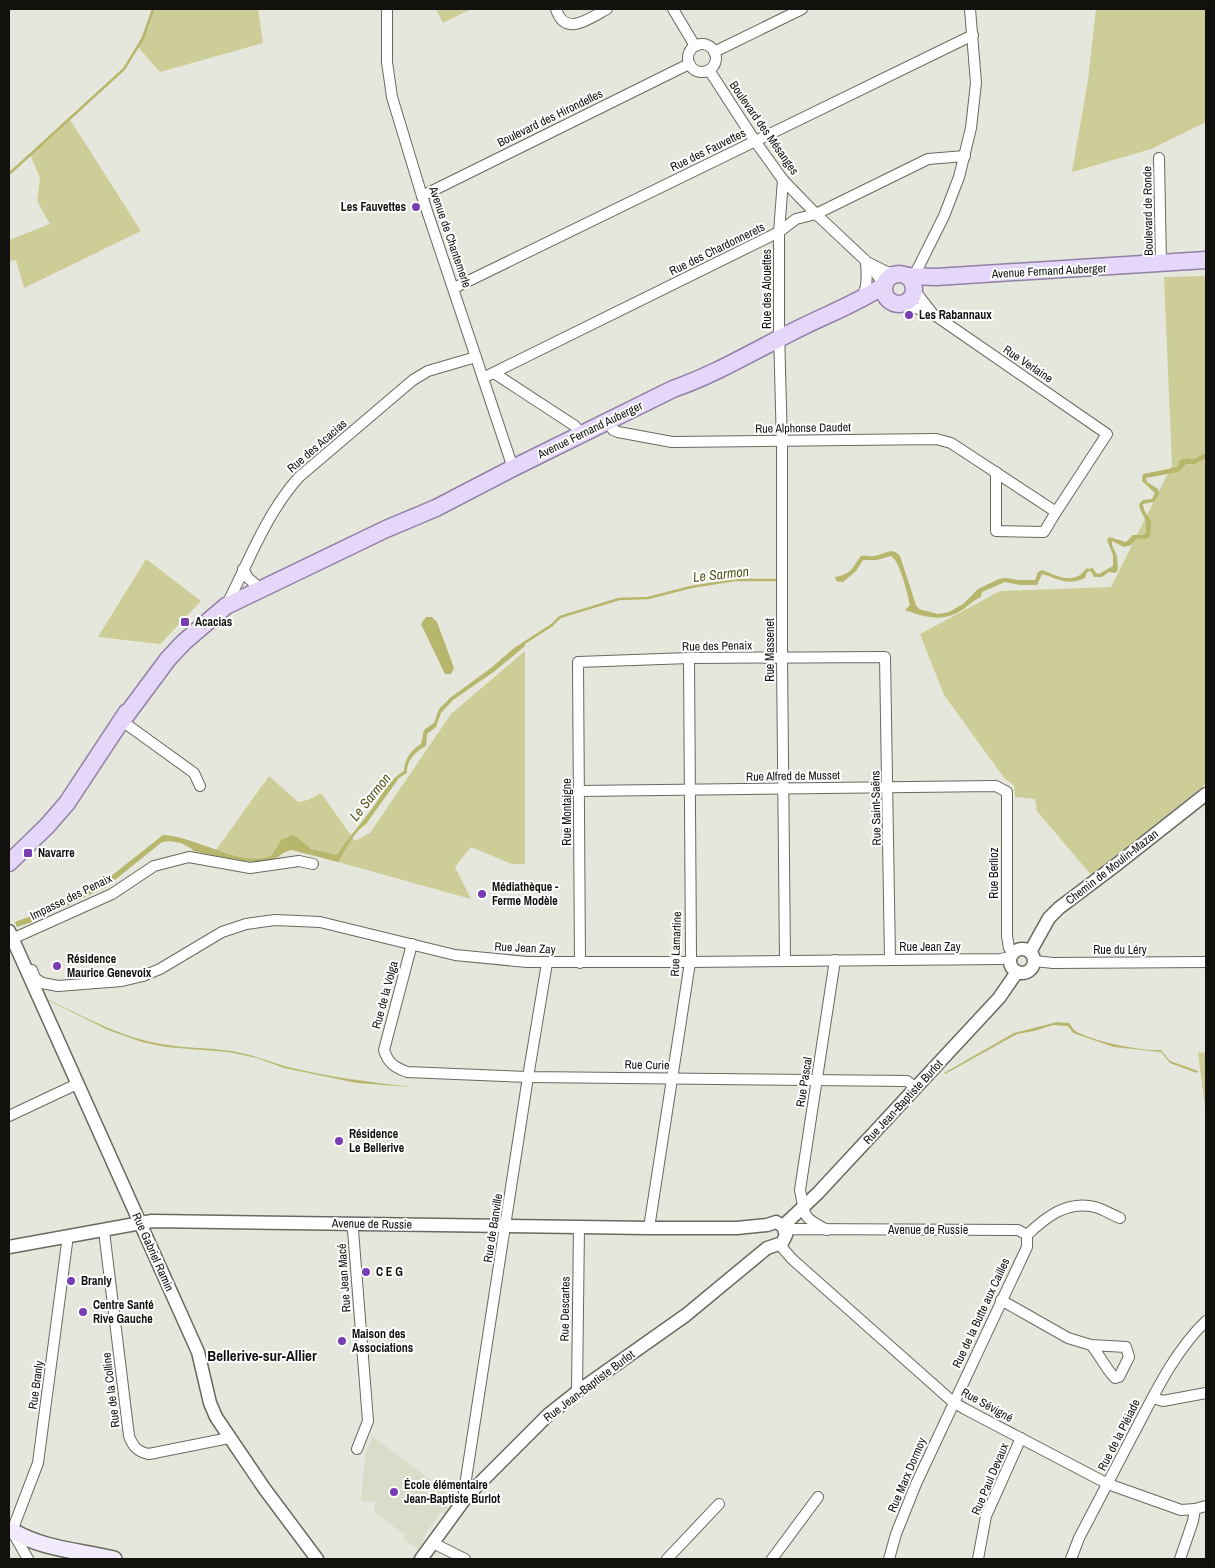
<svg xmlns="http://www.w3.org/2000/svg" width="1215" height="1568" font-family="'Archivo Narrow',sans-serif">
<style>
.built{fill:#dadbc9}
.green{fill:#cdcd97}
.water{fill:#b7b66d}
.lines{fill:none;stroke-linecap:round;stroke-linejoin:round}
.stream{stroke:#b7b66d;stroke-width:2.5}
.minor-casing{stroke:#696960;stroke-width:12}
.tertiary-casing{stroke:#696960;stroke-width:15}
.secondary-casing{stroke:#696960;stroke-width:18}
.primary-casing{stroke:#9080a5;stroke-width:19}
.minor{stroke:#fff;stroke-width:10}
.tertiary{stroke:#fff;stroke-width:12}
.secondary{stroke:#f2ebfc;stroke-width:15}
.primary{stroke:#e5d7fa;stroke-width:16}
.poi-dot{fill:#783db3;stroke:#fff;stroke-width:2}
.labels{text-anchor:middle;stroke-width:4;stroke-linejoin:round;paint-order:stroke}
.street-label{font-size:12px;fill:#11110e;stroke:#fff}
.poi-label{font-size:12px;font-weight:bold;fill:#11110e;stroke:#fff;text-anchor:start}
.water-label{font-size:14px;font-style:italic;fill:#585720;stroke:#fff}
.quarter-label{font-size:15px;font-weight:bold;fill:#11110e;stroke:#fff}
</style>
<rect width="100%" height="100%" fill="#e6e7dc"/>
<path class="built" d="M 372,1436 L 431,1480 L 424,1490 L 434,1497 L 439,1487 L 447,1493 L 444,1497 L 447,1500 L 444,1504 L 449,1508 L 444,1514 L 441,1512 L 422,1538 L 425,1540 L 418,1549 L 403,1539 L 405,1535 L 374,1512 L 375,1501 L 361,1501 L 365,1456 Z"/>
<g class="green">
<path d="M 153,9 L 258,9 L 263,43 L 160,72 L 138,47 Z"/>
<path d="M 436,9 L 471,9 L 443,23 Z"/>
<path d="M 1096,9 L 1206,9 L 1206,122 L 1151,149 L 1072,172 L 1088,80 Z"/>
<path d="M 69,118 L 141,231 L 24,288 L 16,260 L 9,261 L 9,240 L 50,224 L 37,201 L 40,178 L 30,154 Z"/>
<path d="M 1206,276 L 1206,784 L 1091,875 L 1037,811 L 1035,799 L 1015,797 L 1014,785 L 1005,779 L 944,695 L 920,634 L 1000,591 L 1111,587 L 1172,465 L 1164,277 Z"/>
<path d="M 146,559 L 201,601 L 160,644 L 98,637 Z"/>
<path d="M 525,651 L 525,864 L 512,864 L 471,847 L 455,867 L 471,899 L 338,862 L 286,836 C 282,842 277,851 271,856 C 259,865 230,853 216,850 L 269,776 L 298,802 L 308,800 L 321,793 L 355,841 L 370,833 L 451,714 Z"/>
<path d="M 1206,1052 L 1206,1114 L 1198,1053 Z"/>
</g>
<g class="water">
<path d="M 1206,453 L 1206,458 L 1195,464 L 1186,464 L 1178,472 L 1146,478 L 1147,482 L 1158,489 L 1159,494 L 1154,502 L 1143,504 L 1144,510 L 1151,521 L 1150,537 L 1145,539 L 1137,538 L 1131,545 L 1124,547 L 1112,541 L 1112,545 L 1117,556 L 1118,570 L 1115,573 L 1109,572 L 1102,577 L 1094,577 L 1091,571 L 1087,572 L 1085,578 C 1067,586 1059,579 1042,574 L 1037,585 L 1020,585 L 1005,582 L 982,592 L 981,597 C 974,600 970,604 965,608 C 944,623 927,618 905,610 L 910,605 C 907,593 901,563 891,556 L 877,560 L 863,560 L 856,571 L 843,582 L 836,581 L 835,577 C 853,574 852,567 861,556 C 866,555 869,557 874,556 C 884,555 891,546 900,556 L 916,605 L 919,609 L 938,614 L 949,612 L 963,604 L 978,589 L 999,579 L 1005,578 L 1019,580 L 1035,580 L 1038,572 L 1042,570 C 1053,574 1066,582 1078,576 C 1082,575 1084,570 1087,568 L 1088,569 L 1093,568 L 1096,573 L 1099,574 L 1113,566 L 1113,555 L 1107,540 L 1109,537 L 1126,542 L 1133,535 L 1143,535 L 1146,534 L 1146,521 L 1140,509 L 1139,504 L 1143,500 L 1152,499 L 1155,493 L 1142,481 L 1143,474 L 1178,467 L 1180,460 L 1188,458 L 1192,460 Z"/>
<path d="M 426,617 L 432,617 L 437,622 L 454,668 L 451,674 L 445,674 L 421,624 Z"/>
<path d="M 551,624 L 553,626 L 525,644 L 525,646 L 495,671 L 453,700 L 441,713 L 436,727 L 427,734 L 426,746 C 416,751 406,761 407,773 L 399,778 L 366,824 C 354,831 346,850 338,862 L 292,850 C 283,851 279,858 271,860 C 246,866 218,856 193,851 L 192,849 L 181,843 L 170,841 L 162,842 L 106,887 L 35,921 L 17,927 L 15,922 L 34,915 L 106,880 L 163,835 C 194,836 243,868 271,856 L 282,839 L 292,835 L 298,838 L 311,849 L 337,855 C 348,838 359,826 371,810 C 381,797 389,779 404,771 C 404,760 412,749 421,744 L 424,730 L 434,723 L 439,709 L 450,698 L 491,668 L 514,648 Z"/>
<path d="M 45,998 C 83,1016 119,1037 161,1044 C 187,1049 214,1047 241,1053 C 257,1056 272,1063 288,1067 C 329,1077 370,1082 411,1087 L 357,1083 L 284,1068 L 257,1058 L 228,1052 L 166,1047 L 142,1042 L 108,1030 L 48,1000 L 45,1000 Z"/>
<path d="M 1057,1022 L 1069,1023 C 1072,1026 1073,1030 1077,1032 C 1097,1042 1139,1051 1161,1050 L 1170,1061 L 1198,1071 L 1197,1073 L 1170,1063 L 1161,1052 L 1114,1047 L 1073,1033 L 1068,1026 L 1053,1025 L 1034,1031 L 1017,1034 L 945,1074 L 944,1073 L 1014,1033 Z"/>
</g>
<g class="lines">
<g class="stream">
<path d="M 9,174 L 124,69 L 143,38 L 153,9"/>
<path d="M 551,626 L 560,617 L 619,599 L 648,598 L 691,587 L 735,580 L 777,580"/>
</g>
<defs>
<g id="minor">
<path d="M 387,9 L 387,62 L 392,97 L 422,196 L 513,468"/>
<path d="M 556,9 C 565,38 590,18 607,9"/>
<path d="M 673,9 L 695,46"/>
<circle cx="702" cy="58" r="14"/>
<path d="M 714,52 L 802,9"/>
<path d="M 709,70 L 755,141 L 783,180 L 816,214 L 866,261 L 884,284"/>
<path d="M 1159,158 L 1161,264"/>
<path d="M 783,180 L 779,232 L 779,331 L 782,446 L 782,658 L 785,961"/>
<path d="M 422,196 L 689,64"/>
<path d="M 869,263 L 887,272 L 895,273"/>
<path d="M 912,280 L 944,216 L 959,177 L 971,128 L 976,83 L 970,9"/>
<path d="M 454,288 L 973,35"/>
<path d="M 861,299 C 868,287 867,275 866,262"/>
<path d="M 904,304 L 933,314"/>
<path d="M 494,373 L 575,426 L 581,434"/>
<path d="M 483,378 L 779,232 L 796,219 L 816,214 L 928,159 L 965,156"/>
<path d="M 608,421 L 613,430 L 618,432 L 672,442 L 936,439 L 951,443 L 1056,512 L 1107,434 L 933,314 L 915,291"/>
<path d="M 996,472 L 996,531 L 1044,532 L 1056,512"/>
<path d="M 243,569 L 248,578 L 255,584"/>
<path d="M 227,604 C 249,561 266,514 299,477 L 413,380 L 428,371 L 476,357"/>
<path d="M 122,721 L 194,773 L 200,786"/>
<path d="M 579,791 L 996,786 L 1007,792 L 1007,936 L 1009,948 L 1013,953"/>
<path d="M 12,939 L 112,894 L 154,866 L 189,857 L 250,868 L 299,861 L 313,864"/>
<path d="M 412,944 L 384,1050 C 388,1063 394,1067 407,1072 L 528,1077 L 907,1081 L 916,1088"/>
<path d="M 1035,961 L 1053,963 L 1206,962"/>
<path d="M 580,963 L 578,662 L 689,658 L 885,657 L 890,960"/>
<path d="M 32,970 L 35,978 L 42,983 L 58,986 L 122,981 L 143,976 L 160,969 L 222,932 L 246,924 L 275,920 L 320,922 L 455,955 L 527,962 L 690,962 L 1001,959 L 1010,957"/>
<path d="M 9,1116 L 77,1084"/>
<path d="M 349,1224 L 353,1230 L 368,1421 L 357,1449"/>
<path d="M 649,1228 L 691,956 L 689,658"/>
<path d="M 827,1230 C 801,1216 806,1218 800,1190 L 835,960"/>
<path d="M 104,1231 L 129,1436 C 133,1447 138,1452 149,1454 L 229,1438"/>
<path d="M 786,1232 L 793,1229 L 1018,1230 L 1027,1235"/>
<path d="M 1027,1235 C 1046,1217 1067,1200 1095,1207 C 1103,1209 1112,1215 1120,1218"/>
<path d="M 779,1244 L 792,1259 L 953,1402 L 965,1409 L 1108,1484 L 1181,1510 L 1195,1509 L 1206,1506"/>
<path d="M 1001,1300 L 1068,1338 L 1091,1345 L 1126,1347 L 1129,1357 L 1119,1377 L 1115,1378 C 1105,1368 1100,1355 1091,1345"/>
<path d="M 577,1392 L 579,1226"/>
<path d="M 1153,1398 L 1163,1401 L 1206,1393"/>
<path d="M 467,1496 L 464,1492 L 528,1077 L 547,963"/>
<path d="M 433,1543 L 465,1559"/>
<path d="M 28,1559 L 12,1531 L 38,1463 L 67,1243 L 67,1238"/>
<path d="M 667,1559 L 719,1504"/>
<path d="M 772,1559 L 818,1497"/>
<path d="M 889,1559 L 896,1534 L 916,1484 L 1027,1247 L 1027,1235"/>
<path d="M 978,1559 L 986,1516 L 1021,1438"/>
<path d="M 1071,1559 L 1079,1538 C 1098,1502 1117,1466 1136,1429 C 1156,1391 1175,1351 1206,1321"/>
<path d="M 1180,1559 L 1193,1521 L 1195,1509"/>
</g>
<g id="tertiary">
<path d="M 9,931 L 198,1352 L 210,1403 L 216,1417 L 264,1488 L 317,1559"/>
<circle cx="1022" cy="961" r="12"/>
<path d="M 1030,952 L 1049,918 L 1059,908 L 1116,865 L 1206,794"/>
<path d="M 783,1226 L 818,1193 L 999,998 L 1017,972"/>
<path d="M 9,1247 L 152,1221 L 649,1228 L 737,1228 L 767,1225 L 776,1222 L 783,1226 L 786,1235 L 782,1243 L 767,1248 L 686,1315 L 577,1392 L 548,1415 L 467,1496 L 421,1559"/>
</g>
<path id="secondary" d="M 9,1529 C 44,1550 77,1550 114,1559"/>
<g id="primary">
<circle cx="899" cy="289" r="15"/>
<path d="M 908,276 L 936,277 L 1206,260"/>
<path d="M 122,721 L 168,659 L 184,642 L 226,606 L 386,529 L 436,508 L 513,468 L 673,389 C 716,374 754,351 794,331 C 825,315 854,305 883,286"/>
<path d="M 9,863 L 47,826 L 67,803 L 127,712"/>
</g>
</defs>
<use href="#minor" class="minor-casing"/>
<use href="#tertiary" class="tertiary-casing"/>
<use href="#secondary" class="secondary-casing"/>
<use href="#primary" class="primary-casing"/>
<use href="#minor" class="minor"/>
<use href="#tertiary" class="tertiary"/>
<use href="#secondary" class="secondary"/>
<use href="#primary" class="primary"/>
</g>
<g class="poi-dot">
<circle cx="416" cy="207" r="5"/>
<circle cx="909" cy="315" r="5"/>
<rect x="180" y="617" width="10" height="10" rx="2.5"/>
<rect x="23" y="848" width="10" height="10" rx="2.5"/>
<circle cx="482" cy="894" r="5"/>
<circle cx="57" cy="966" r="5"/>
<circle cx="339" cy="1141" r="5"/>
<circle cx="366" cy="1272" r="5"/>
<circle cx="71" cy="1281" r="5"/>
<circle cx="83" cy="1312" r="5"/>
<circle cx="342" cy="1341" r="5"/>
<circle cx="394" cy="1492" r="5"/>
</g>
<g class="labels">
<g class="street-label">
<text transform="translate(550 118) rotate(-26)" y="4">Boulevard des Hirondelles</text>
<text transform="translate(764 128) rotate(55)" y="4">Boulevard des Mésanges</text>
<text transform="translate(708 150) rotate(-26)" y="4">Rue des Fauvettes</text>
<text transform="translate(1148 211) rotate(-91)" y="4">Boulevard de Ronde</text>
<text transform="translate(450 237) rotate(71)" y="4">Avenue de Chantemerle</text>
<text transform="translate(717 249) rotate(-26)" y="4">Rue des Chardonnerets</text>
<text transform="translate(1049 271) rotate(-3)" y="4">Avenue Fernand Auberger</text>
<text transform="translate(767 289) rotate(-90)" y="4">Rue des Alouettes</text>
<text transform="translate(1028 364) rotate(34)" y="4">Rue Verlaine</text>
<text transform="translate(803 428) rotate(-1)" y="4">Rue Alphonse Daudet</text>
<text transform="translate(590 430) rotate(-26)" y="4">Avenue Fernand Auberger</text>
<text transform="translate(317 446) rotate(-41)" y="4">Rue des Acacias</text>
<text transform="translate(717 646) rotate(-1)" y="4">Rue des Penaix</text>
<text transform="translate(770 650) rotate(-90)" y="4">Rue Massenet</text>
<text transform="translate(793 776) rotate(-1)" y="4">Rue Alfred de Musset</text>
<text transform="translate(876 808) rotate(-91)" y="4">Rue Saint-Saëns</text>
<text transform="translate(567 812) rotate(-90)" y="4">Rue Montaigne</text>
<text transform="translate(1112 867) rotate(-38)" y="4">Chemin de Moulin-Mazan</text>
<text transform="translate(994 873) rotate(-90)" y="4">Rue Berlioz</text>
<text transform="translate(71 897) rotate(-26)" y="4">Impasse des Penaix</text>
<text transform="translate(676 944) rotate(-88)" y="4">Rue Lamartine</text>
<text x="930" y="951">Rue Jean Zay</text>
<text transform="translate(525 948) rotate(3)" y="4">Rue Jean Zay</text>
<text x="1120" y="954">Rue du Léry</text>
<text transform="translate(385 995) rotate(-75)" y="4">Rue de la Volga</text>
<text transform="translate(647 1065) rotate(1)" y="4">Rue Curie</text>
<text transform="translate(804 1082) rotate(-81)" y="4">Rue Pascal</text>
<text transform="translate(903 1102) rotate(-47)" y="4">Rue Jean-Baptiste Burlot</text>
<text transform="translate(372 1224) rotate(1)" y="4">Avenue de Russie</text>
<text transform="translate(493 1228) rotate(-81)" y="4">Rue de Banville</text>
<text x="928" y="1234">Avenue de Russie</text>
<text transform="translate(153 1252) rotate(66)" y="4">Rue Gabriel Ramin</text>
<text transform="translate(344 1278) rotate(-94)" y="4">Rue Jean Macé</text>
<text transform="translate(565 1309) rotate(-89)" y="4">Rue Descartes</text>
<text transform="translate(981 1313) rotate(-65)" y="4">Rue de la Butte aux Cailles</text>
<text transform="translate(36 1385) rotate(-82)" y="4">Rue Branly</text>
<text transform="translate(589 1386) rotate(-37)" y="4">Rue Jean-Baptiste Burlot</text>
<text transform="translate(111 1390) rotate(-97)" y="4">Rue de la Colline</text>
<text transform="translate(987 1405) rotate(29)" y="4">Rue Sévigné</text>
<text transform="translate(1119 1435) rotate(-63)" y="4">Rue de la Pléiade</text>
<text transform="translate(907 1475) rotate(-67)" y="4">Rue Marx Dormoy</text>
<text transform="translate(990 1479) rotate(-67)" y="4">Rue Paul Devaux</text>
</g>
<g class="poi-label">
<text x="406" y="211" text-anchor="end">Les Fauvettes</text>
<text x="919" y="319">Les Rabannaux</text>
<text x="195" y="626">Acacias</text>
<text x="38" y="857">Navarre</text>
<text x="492" y="891">Médiathèque -<tspan x="492" dy="14">Ferme Modèle</tspan></text>
<text x="67" y="963">Résidence<tspan x="67" dy="14">Maurice Genevoix</tspan></text>
<text x="349" y="1138">Résidence<tspan x="349" dy="14">Le Bellerive</tspan></text>
<text x="376" y="1276">C E G</text>
<text x="81" y="1285">Branly</text>
<text x="93" y="1309">Centre Santé<tspan x="93" dy="14">Rive Gauche</tspan></text>
<text x="352" y="1338">Maison des<tspan x="352" dy="14">Associations</tspan></text>
<text x="404" y="1489">École élémentaire<tspan x="404" dy="14">Jean-Baptiste Burlot</tspan></text>
</g>
<g class="water-label">
<text transform="translate(721 574) rotate(-6)" y="5">Le Sarmon</text>
<text transform="translate(370 797) rotate(-51)" y="5">Le Sarmon</text>
</g>
<g class="quarter-label">
<text x="262" y="1361">Bellerive-sur-Allier</text>
</g>
</g>
<rect width="1215" height="1568" fill="none" stroke="#11110e" stroke-width="20"/>
</svg>
